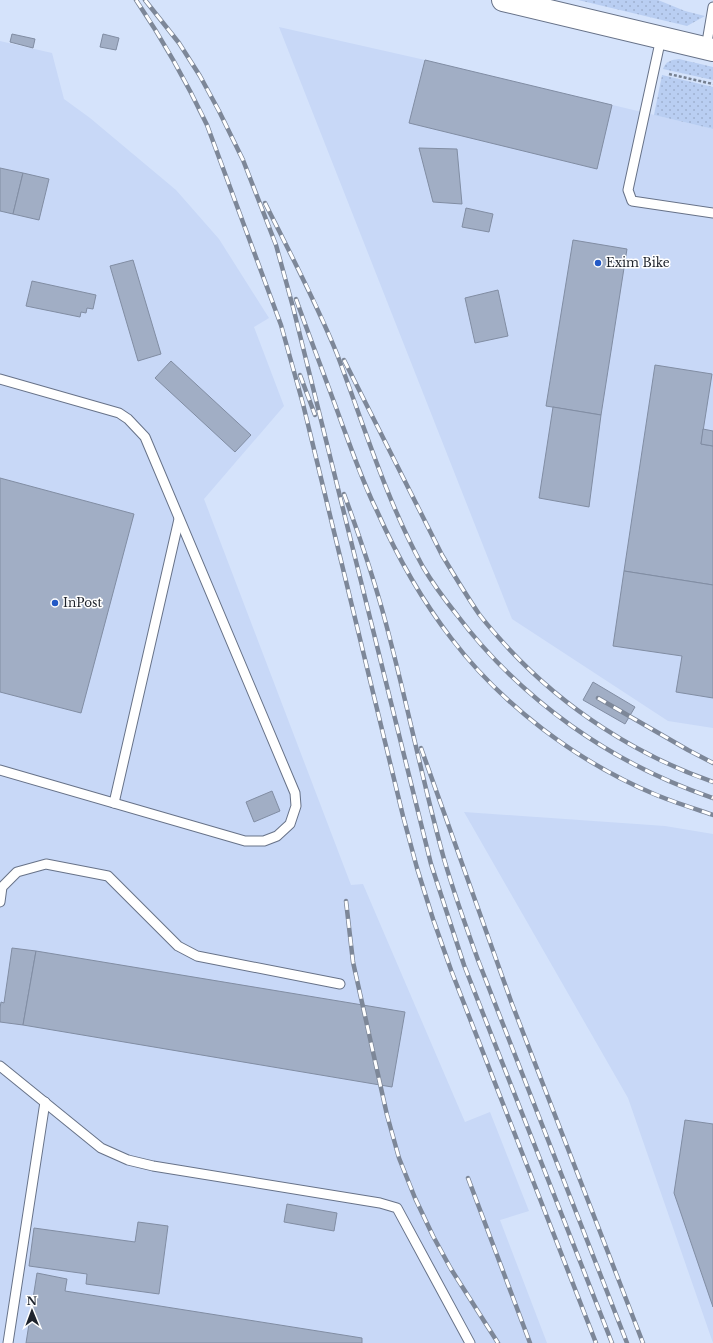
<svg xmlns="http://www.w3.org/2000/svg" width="713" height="1343" font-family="'Libre Baskerville',serif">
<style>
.built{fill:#c8d8f7}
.grass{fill:url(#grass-dots)}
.building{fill:#a1aec5;stroke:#818da3}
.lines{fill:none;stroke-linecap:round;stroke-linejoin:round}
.service-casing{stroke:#677288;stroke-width:11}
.tertiary-casing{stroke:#677288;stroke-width:24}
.path{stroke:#768090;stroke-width:2.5;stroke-dasharray:3 2;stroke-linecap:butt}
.service{stroke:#fff;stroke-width:9}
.tertiary{stroke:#fff;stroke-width:22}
.rail-casing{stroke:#7d8798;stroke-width:4.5}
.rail{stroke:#fff;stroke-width:3;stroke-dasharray:9;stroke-linecap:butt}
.poi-dot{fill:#2359c6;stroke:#fff;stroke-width:1.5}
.labels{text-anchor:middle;stroke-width:3;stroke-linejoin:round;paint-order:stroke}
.poi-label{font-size:12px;fill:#1e232c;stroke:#fff;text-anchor:start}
</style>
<defs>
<pattern id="grass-dots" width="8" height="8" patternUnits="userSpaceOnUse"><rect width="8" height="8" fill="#b9cef2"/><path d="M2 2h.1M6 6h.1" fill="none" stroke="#9fb1d0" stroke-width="1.8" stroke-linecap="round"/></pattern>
</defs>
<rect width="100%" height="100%" fill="#d5e3fb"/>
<g class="built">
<path d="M 279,27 L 425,60 L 713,129 L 713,728 L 668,721 L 512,619 Z"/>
<path d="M 0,41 L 52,53 L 64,99 L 90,118 L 176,190 L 219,239 L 269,318 L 254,327 L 284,406 L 204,499 L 351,885 L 363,884 L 465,1122 L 490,1112 L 529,1211 L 500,1220 L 547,1343 L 0,1343 Z"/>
<path d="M 464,812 L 665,826 L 713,834 L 713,1343 L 628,1098 Z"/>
</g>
<g class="grass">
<path d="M 578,0 L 658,0 L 685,11 L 705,16 L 687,26 Z"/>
<path d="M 679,59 L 713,67 L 713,80 L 663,69 C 666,61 671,60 679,59 Z"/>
<path d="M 662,75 L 713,87 L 713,129 L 654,115 Z"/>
</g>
<g class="building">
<path d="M 12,34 L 35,39 L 33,48 L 10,42 Z"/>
<path d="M 103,34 L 119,38 L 116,50 L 100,47 Z"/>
<path d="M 425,60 L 612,105 L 597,169 L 409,123 Z"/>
<path d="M 419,148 L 457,149 L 462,204 L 433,202 Z"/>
<path d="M 0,168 L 23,173 L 13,214 L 0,211 Z"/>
<path d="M 23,173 L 49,179 L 39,220 L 13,214 Z"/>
<path d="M 466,208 L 493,214 L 489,232 L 462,227 Z"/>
<path d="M 573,240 L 627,249 L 601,415 L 546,406 Z"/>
<path d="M 133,260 L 161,354 L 138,361 L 110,266 Z"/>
<path d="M 32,281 L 96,295 L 93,309 L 87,308 L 86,313 L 81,312 L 80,317 L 26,306 Z"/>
<path d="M 498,290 L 508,336 L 475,343 L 465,298 Z"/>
<path d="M 171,361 L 251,435 L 235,452 L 155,378 Z"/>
<path d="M 655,365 L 712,374 L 701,444 L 713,446 L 713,585 L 624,571 Z"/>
<path d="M 553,407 L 601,415 L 589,507 L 539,498 Z"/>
<path d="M 703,429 L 713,431 L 713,446 L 701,444 Z"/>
<path d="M 0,478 L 134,514 L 81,713 L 0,692 Z"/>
<path d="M 624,571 L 713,585 L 713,698 L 676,692 L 682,656 L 613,646 Z"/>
<path d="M 593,682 L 635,707 L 625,724 L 583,700 Z"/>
<path d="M 272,791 L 280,811 L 254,822 L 246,802 Z"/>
<path d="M 12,948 L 36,951 L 23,1025 L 0,1022 L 0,1008 L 1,1002 L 4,1003 Z"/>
<path d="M 36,951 L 405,1012 L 392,1087 L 23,1025 Z"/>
<path d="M 685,1120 L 713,1124 L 713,1307 L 674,1193 Z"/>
<path d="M 287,1204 L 337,1213 L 334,1231 L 284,1222 Z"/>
<path d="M 138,1222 L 168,1226 L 159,1294 L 86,1284 L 87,1274 L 29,1266 L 34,1228 L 135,1242 Z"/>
<path d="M 37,1273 L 67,1279 L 65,1291 L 362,1338 L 362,1343 L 26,1343 Z"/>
</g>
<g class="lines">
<defs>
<g id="service">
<path d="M 661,38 L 628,190 L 632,201 L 713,213"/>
<path d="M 706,48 L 713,7"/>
<path d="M 0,379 L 119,413 L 128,419 L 145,437 L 295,793 L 296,806 L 290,824 L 277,836 L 264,841 L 245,841 L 0,770"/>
<path d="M 114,803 L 179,519"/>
<path d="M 0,902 L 2,887 L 17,872 L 46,864 L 108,876 L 178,946 L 197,956 L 340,984"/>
<path d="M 0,1066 L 101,1148 L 128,1160 L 153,1166 L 380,1203 L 397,1208 L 470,1343"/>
<path d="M 8,1343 L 45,1102"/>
</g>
<path id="tertiary" d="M 503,0 L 713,50"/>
</defs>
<use href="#service" class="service-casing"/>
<use href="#tertiary" class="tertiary-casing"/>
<path class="path" d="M 669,74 L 713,84"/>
<use href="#service" class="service"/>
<use href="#tertiary" class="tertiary"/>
<defs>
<g id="rail">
<path d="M 136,0 C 163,40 186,81 207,125 L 281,325 L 303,404 L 403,816 L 417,868 L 433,919 L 451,970 L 596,1343"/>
<path d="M 145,0 L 179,43 L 200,76 L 219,111 L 243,160 L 276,245 L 293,307 L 431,864 L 464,965 L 612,1343"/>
<path d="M 265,203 C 290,253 316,302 337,354 C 364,425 386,500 423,567 C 433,584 445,600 457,615 C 521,700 612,764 713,798"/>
<path d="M 296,299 C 311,341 327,382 342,424 C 353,453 363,483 377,511 C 397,556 421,599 451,638 C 502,705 576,761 654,794 C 673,802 693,808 713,815"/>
<path d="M 344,360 L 442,555 C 454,575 466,595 479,614 C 488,626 499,638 509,649 C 565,709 636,755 713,782"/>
<path d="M 300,375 L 315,415"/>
<path d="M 344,494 C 358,532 371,570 382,609 C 405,692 421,776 444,859 C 454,893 466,927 478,960 L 627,1343"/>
<path d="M 598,698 L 688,750 L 713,763"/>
<path d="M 421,748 L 512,1004 L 643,1343"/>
<path d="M 346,901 L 353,962 L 387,1115 L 399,1158 L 415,1198 L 433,1236 L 451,1269 L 498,1343"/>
<path d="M 468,1178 L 530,1343"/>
</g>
</defs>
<use href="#rail" class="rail-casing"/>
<use href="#rail" class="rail"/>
</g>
<g class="poi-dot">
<circle cx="598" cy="263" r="4"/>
<circle cx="55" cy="603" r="4"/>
</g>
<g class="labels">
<g class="poi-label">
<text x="606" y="267">Exim Bike</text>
<text x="63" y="607">InPost</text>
</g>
</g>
<g transform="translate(32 1311) rotate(359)" stroke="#ffffff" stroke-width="3" paint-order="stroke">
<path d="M0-3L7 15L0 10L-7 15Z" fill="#1e232c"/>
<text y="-6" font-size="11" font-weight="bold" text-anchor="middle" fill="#1e232c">N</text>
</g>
</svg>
